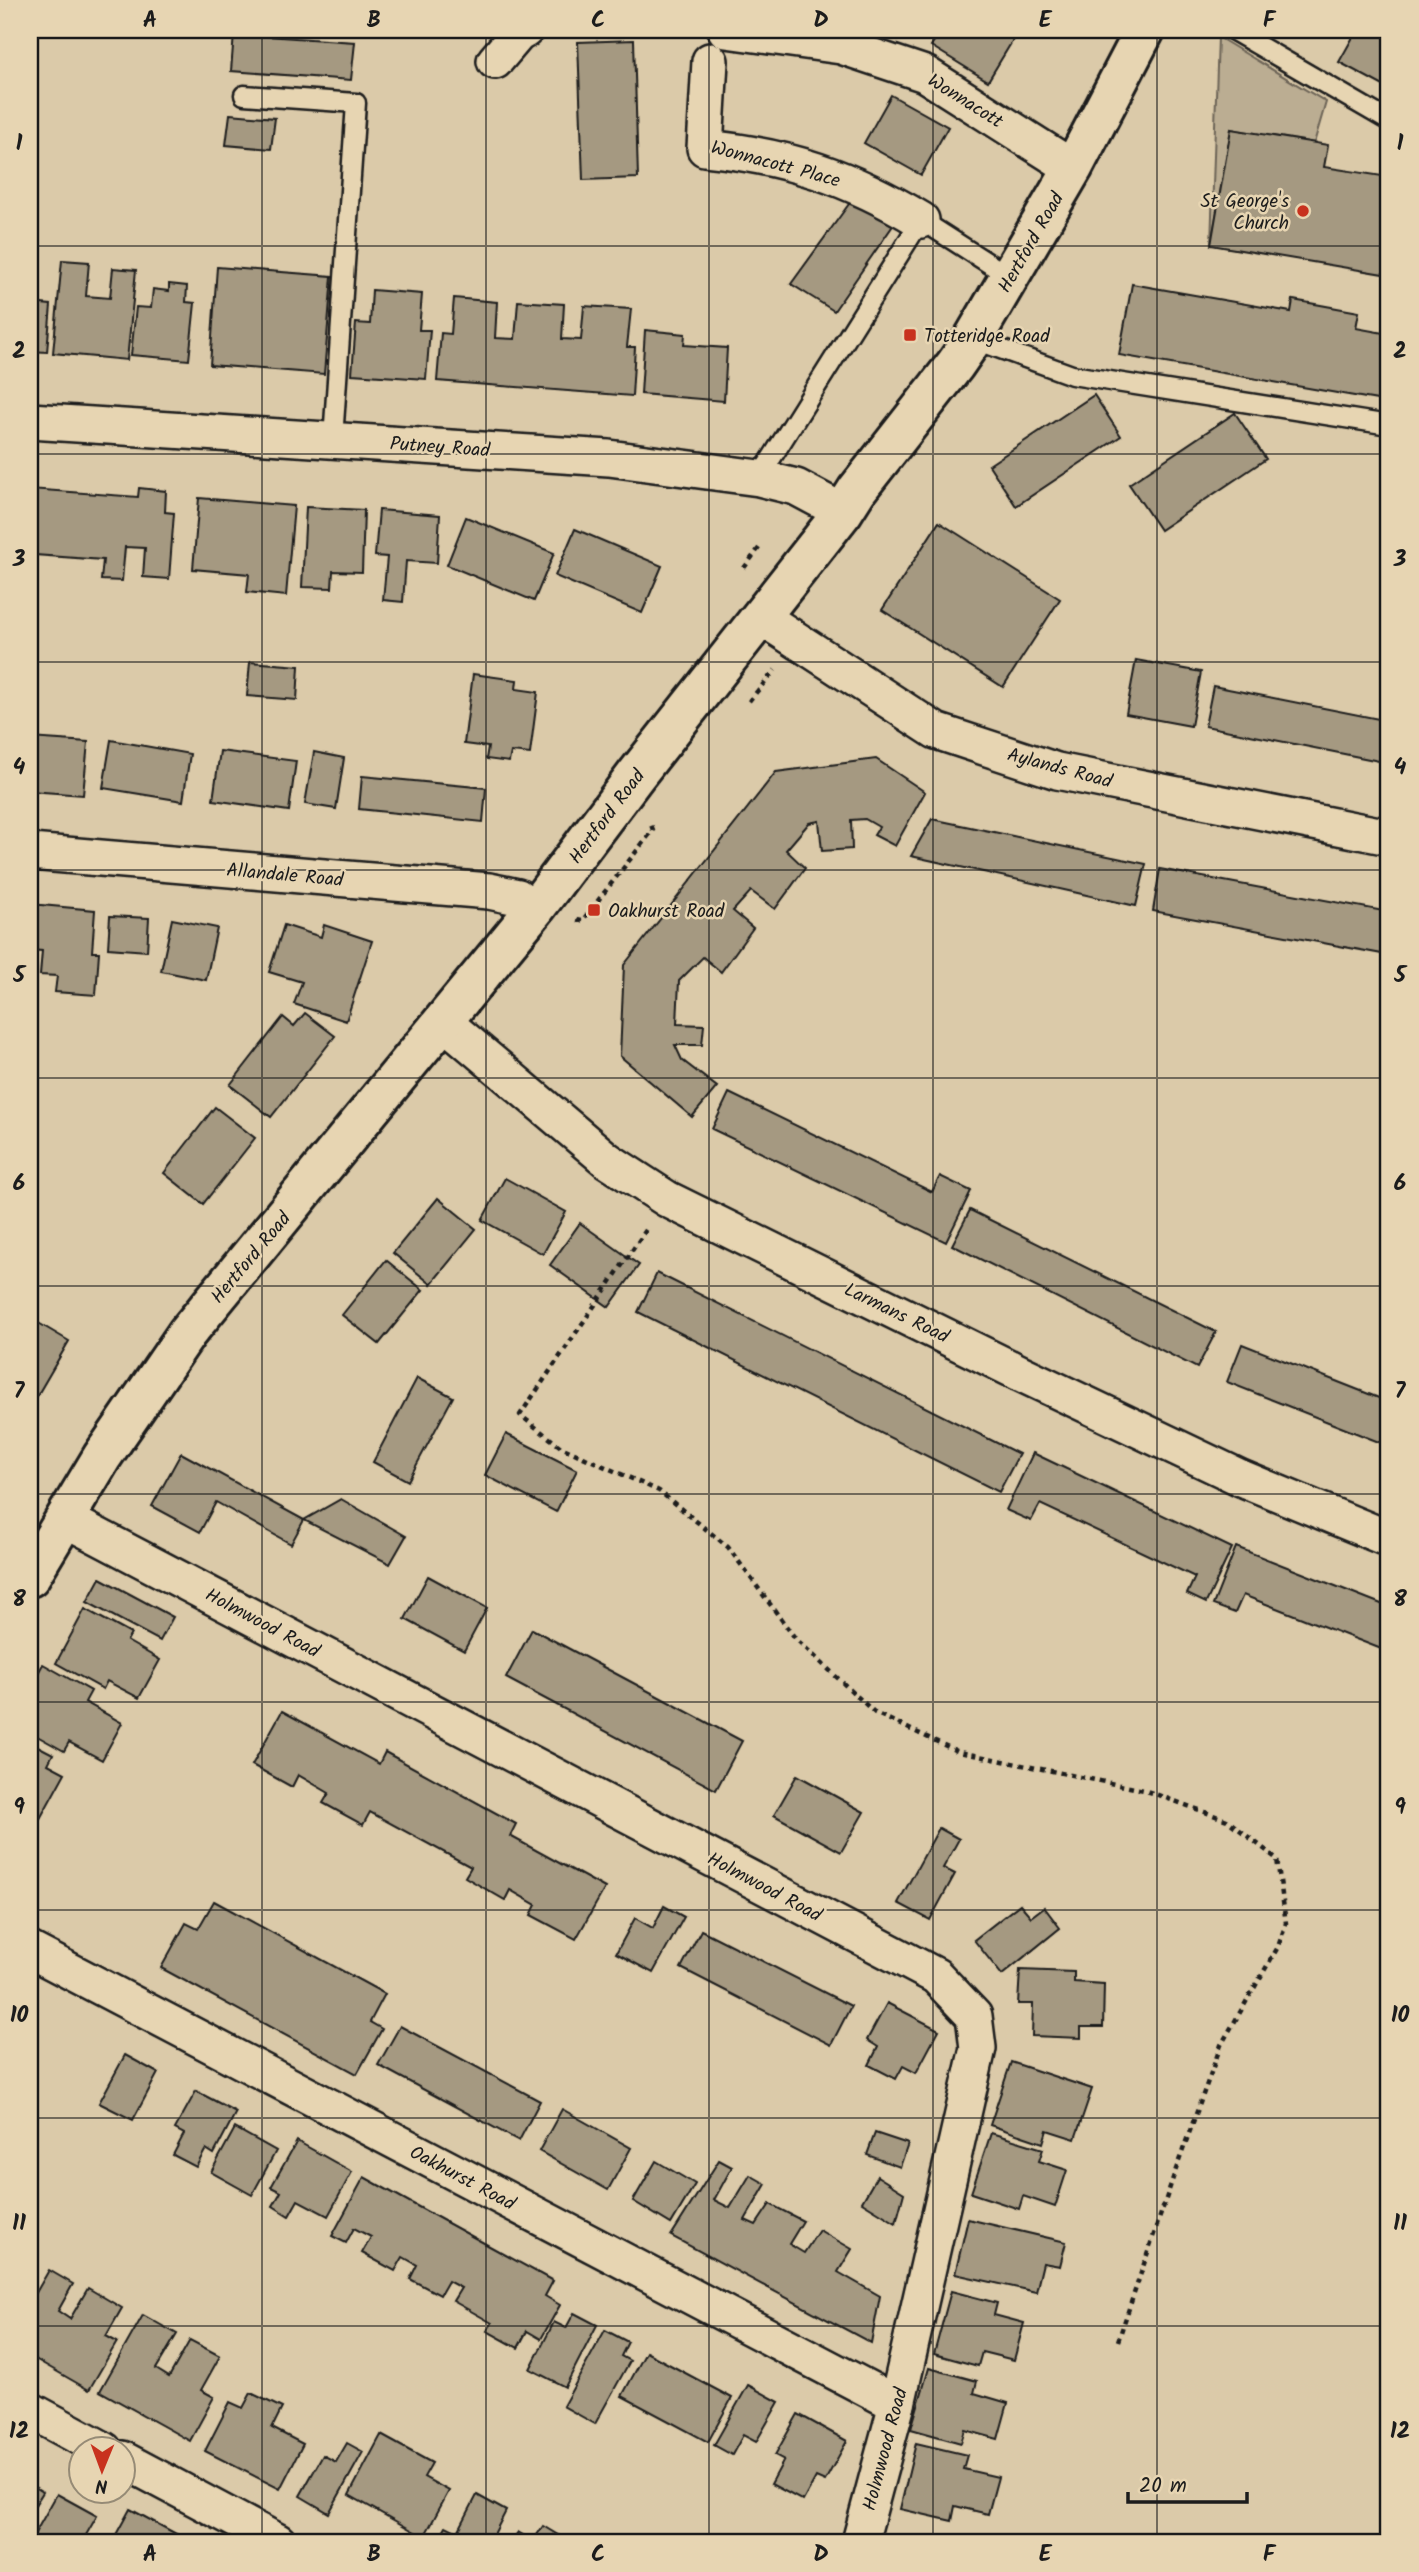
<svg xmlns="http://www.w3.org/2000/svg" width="1419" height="2572" font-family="Kalam,sans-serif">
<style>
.green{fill:#bbad92;stroke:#6c6457;stroke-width:2}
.building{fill:#a59981;stroke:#1c1c1c;stroke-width:2}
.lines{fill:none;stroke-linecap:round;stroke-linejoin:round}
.lane-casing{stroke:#1c1c1c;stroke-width:23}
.street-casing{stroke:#1c1c1c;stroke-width:40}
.primary-casing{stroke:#1c1c1c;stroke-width:44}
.path{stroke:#1c1c1c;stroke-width:4.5;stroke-dasharray:5 5;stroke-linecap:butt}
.lane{stroke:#e7d5b2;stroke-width:18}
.street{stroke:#e7d5b2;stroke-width:35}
.primary{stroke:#e7d5b2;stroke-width:38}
.grid{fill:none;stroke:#1c1c1c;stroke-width:2;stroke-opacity:0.55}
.poi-dot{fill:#c8321e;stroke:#e7d5b2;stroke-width:2.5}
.labels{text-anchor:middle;stroke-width:5;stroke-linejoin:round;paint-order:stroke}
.street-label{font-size:19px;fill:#1c1c1c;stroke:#e7d5b2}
.poi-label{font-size:19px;fill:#1c1c1c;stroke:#e7d5b2;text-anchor:start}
.neatline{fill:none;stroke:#1c1c1c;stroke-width:2.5}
.grid-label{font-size:23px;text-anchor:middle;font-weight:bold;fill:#1c1c1c}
</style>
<rect width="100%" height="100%" fill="#dbcaa9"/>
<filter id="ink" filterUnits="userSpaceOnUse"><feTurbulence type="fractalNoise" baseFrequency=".0143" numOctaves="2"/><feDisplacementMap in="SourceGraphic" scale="14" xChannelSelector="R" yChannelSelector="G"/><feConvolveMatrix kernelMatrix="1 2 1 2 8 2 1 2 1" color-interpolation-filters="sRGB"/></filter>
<g filter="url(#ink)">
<path class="green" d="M 1218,37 L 1326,102 L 1314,143 L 1231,129 L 1211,245 Z"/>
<g class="building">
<path d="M 941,30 L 1019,30 L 988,81 L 931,46 Z"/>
<path d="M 1357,30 L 1389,30 L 1389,89 L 1339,62 Z"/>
<path d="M 234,34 L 355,42 L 351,80 L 231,71 Z"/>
<path d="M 634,40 L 638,178 L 583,180 L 578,42 Z"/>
<path d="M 891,95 L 948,127 L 921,175 L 864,143 Z"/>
<path d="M 230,114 L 275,118 L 271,149 L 226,145 Z"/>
<path d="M 1231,129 L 1328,145 L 1324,167 L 1389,177 L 1389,275 L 1211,245 Z"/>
<path d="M 854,197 L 894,224 L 834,311 L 791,284 Z"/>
<path d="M 62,260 L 89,262 L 86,296 L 110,298 L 113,268 L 136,270 L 127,360 L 53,353 Z"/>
<path d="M 217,267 L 332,276 L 324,374 L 210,365 Z"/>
<path d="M 169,284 L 187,286 L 186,302 L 195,303 L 189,360 L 131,355 L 136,307 L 151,308 L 153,289 L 169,291 Z"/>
<path d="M 1132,284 L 1291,312 L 1293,300 L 1359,312 L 1356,328 L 1389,334 L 1389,402 L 1119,355 Z"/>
<path d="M 372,290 L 422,294 L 419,330 L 430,330 L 426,379 L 352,374 L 356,323 L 370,324 Z"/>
<path d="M 454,298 L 497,302 L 495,338 L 515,339 L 518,301 L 564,304 L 562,339 L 581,340 L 584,306 L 631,309 L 627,347 L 635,347 L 632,396 L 437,381 L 441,333 L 451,334 Z"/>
<path d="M 30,303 L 51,305 L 47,352 L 30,351 Z"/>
<path d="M 645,330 L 685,334 L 684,345 L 727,348 L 724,401 L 641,394 Z"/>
<path d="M 1094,395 L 1121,436 L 1016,506 L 989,465 Z"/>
<path d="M 1235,413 L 1266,459 L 1160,530 L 1129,484 Z"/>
<path d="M 139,488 L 166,491 L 165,512 L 174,513 L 169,579 L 143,577 L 145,548 L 125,547 L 122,581 L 101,580 L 103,560 L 35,555 L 36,536 L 30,536 L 30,489 L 138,497 Z"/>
<path d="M 199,498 L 294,506 L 286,596 L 247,592 L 249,574 L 193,569 Z"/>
<path d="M 306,507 L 364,510 L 362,572 L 333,571 L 332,588 L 302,587 Z"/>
<path d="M 379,510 L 440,515 L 437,563 L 406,561 L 403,602 L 383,600 L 387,557 L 375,556 Z"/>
<path d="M 466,517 L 554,553 L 534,601 L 447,565 Z"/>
<path d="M 939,522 L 1060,599 L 1003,687 L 882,610 Z"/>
<path d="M 575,529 L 662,566 L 642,613 L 555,576 Z"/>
<path d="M 1136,660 L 1201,672 L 1191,726 L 1126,714 Z"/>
<path d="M 250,662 L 299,666 L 297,700 L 247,696 Z"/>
<path d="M 473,674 L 517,680 L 516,689 L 538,692 L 530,754 L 511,752 L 509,762 L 486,759 L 488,747 L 464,744 Z"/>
<path d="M 1213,686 L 1389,721 L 1389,763 L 1205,726 Z"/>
<path d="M 30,738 L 88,742 L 83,795 L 30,791 Z"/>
<path d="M 111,740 L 190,754 L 183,801 L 103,788 Z"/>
<path d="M 220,751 L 296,761 L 289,811 L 213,800 Z"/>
<path d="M 314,752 L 344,758 L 336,809 L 305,804 Z"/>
<path d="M 876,759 L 925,792 L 895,846 L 874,835 L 879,827 L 865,819 L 851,820 L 852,849 L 822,851 L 819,821 L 809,823 L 786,850 L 805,868 L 775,909 L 751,891 L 733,911 L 753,928 L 721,972 L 703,957 L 679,981 L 677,1024 L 704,1025 L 702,1045 L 675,1045 L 682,1060 L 717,1087 L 692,1117 L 620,1056 L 624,965 L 776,772 Z"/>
<path d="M 362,776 L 486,788 L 483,822 L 359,809 Z"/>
<path d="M 932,819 L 1146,864 L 1136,906 L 911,856 Z"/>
<path d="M 1160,869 L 1389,912 L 1382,954 L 1153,911 Z"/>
<path d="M 30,904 L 95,910 L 92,952 L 99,952 L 96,995 L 55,992 L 57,976 L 40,975 L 42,951 L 30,950 Z"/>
<path d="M 110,916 L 149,918 L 147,951 L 108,948 Z"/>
<path d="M 172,919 L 217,928 L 206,980 L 161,971 Z"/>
<path d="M 284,925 L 321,937 L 324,925 L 372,941 L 346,1021 L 294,1004 L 302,982 L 269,972 Z"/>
<path d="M 305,1013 L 335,1036 L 271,1117 L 230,1085 L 283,1017 L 294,1026 Z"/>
<path d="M 729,1093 L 932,1192 L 940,1176 L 971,1191 L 946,1242 L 712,1129 Z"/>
<path d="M 215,1107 L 255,1138 L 203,1204 L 164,1173 Z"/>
<path d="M 505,1178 L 566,1212 L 543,1254 L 482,1220 Z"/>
<path d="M 438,1198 L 476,1229 L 431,1284 L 393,1253 Z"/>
<path d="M 970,1210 L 1216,1332 L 1197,1368 L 952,1245 Z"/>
<path d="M 580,1223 L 639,1265 L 609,1307 L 550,1265 Z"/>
<path d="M 386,1260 L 423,1290 L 379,1344 L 342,1315 Z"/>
<path d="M 657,1273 L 1019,1454 L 999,1492 L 638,1312 Z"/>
<path d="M 30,1318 L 69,1341 L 30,1408 Z"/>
<path d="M 1242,1344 L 1389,1402 L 1389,1446 L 1227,1382 Z"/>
<path d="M 417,1378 L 453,1397 L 408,1481 L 373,1462 Z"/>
<path d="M 506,1434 L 577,1470 L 556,1512 L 485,1475 Z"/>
<path d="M 181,1453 L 304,1520 L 291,1544 L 216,1502 L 200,1532 L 152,1506 Z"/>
<path d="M 1033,1453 L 1232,1548 L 1206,1603 L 1187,1594 L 1195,1577 L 1040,1504 L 1031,1521 L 1006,1510 Z"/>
<path d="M 341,1499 L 406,1536 L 390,1564 L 304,1520 Z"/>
<path d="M 1236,1547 L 1389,1607 L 1389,1652 L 1243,1595 L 1235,1613 L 1213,1605 Z"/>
<path d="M 428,1576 L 487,1608 L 464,1651 L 405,1619 Z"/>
<path d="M 100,1578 L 173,1617 L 160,1641 L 87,1602 Z"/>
<path d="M 85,1609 L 131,1634 L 127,1641 L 160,1660 L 139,1698 L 107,1681 L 103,1689 L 56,1663 Z"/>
<path d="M 532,1629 L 742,1741 L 716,1790 L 506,1678 Z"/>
<path d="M 43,1664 L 91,1691 L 85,1702 L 122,1723 L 102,1760 L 69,1742 L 64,1751 L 30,1732 L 30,1688 Z"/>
<path d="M 282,1711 L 379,1764 L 385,1752 L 516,1824 L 510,1836 L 605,1888 L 576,1939 L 531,1915 L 536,1905 L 510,1890 L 505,1900 L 465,1877 L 471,1867 L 370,1812 L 363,1825 L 323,1803 L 329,1793 L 298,1775 L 292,1787 L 252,1765 Z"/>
<path d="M 30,1742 L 53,1754 L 48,1764 L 65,1773 L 30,1837 Z"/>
<path d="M 797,1775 L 864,1812 L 841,1852 L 774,1815 Z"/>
<path d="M 939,1828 L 959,1839 L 943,1868 L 955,1874 L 930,1920 L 898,1903 Z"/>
<path d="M 214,1901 L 385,1994 L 370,2022 L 382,2029 L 357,2074 L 161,1968 L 186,1923 L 198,1929 Z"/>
<path d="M 1020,1904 L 1031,1917 L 1044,1907 L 1060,1928 L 1002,1975 L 974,1940 Z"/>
<path d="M 664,1906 L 684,1917 L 653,1973 L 616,1953 L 635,1918 L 653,1928 Z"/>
<path d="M 701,1930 L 851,2006 L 831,2045 L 681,1968 Z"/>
<path d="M 1020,1970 L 1074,1972 L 1074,1982 L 1104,1984 L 1103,2027 L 1081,2027 L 1081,2038 L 1032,2036 L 1033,2004 L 1018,2004 Z"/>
<path d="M 887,2003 L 939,2030 L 916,2073 L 903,2066 L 896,2079 L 869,2065 L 878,2047 L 867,2040 Z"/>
<path d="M 400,2026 L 540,2101 L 519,2141 L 378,2065 Z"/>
<path d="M 125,2055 L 158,2073 L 133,2120 L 99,2103 Z"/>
<path d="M 1011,2062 L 1092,2089 L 1075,2139 L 1047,2130 L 1043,2143 L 990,2125 Z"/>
<path d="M 196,2091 L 236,2112 L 214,2154 L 206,2149 L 196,2167 L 173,2155 L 184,2134 L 175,2129 Z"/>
<path d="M 562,2109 L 631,2148 L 608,2190 L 539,2151 Z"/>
<path d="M 235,2128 L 276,2151 L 252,2195 L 211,2172 Z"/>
<path d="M 875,2133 L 908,2144 L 900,2167 L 867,2155 Z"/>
<path d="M 991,2133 L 1043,2149 L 1039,2161 L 1067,2170 L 1055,2207 L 1023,2196 L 1019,2209 L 971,2193 Z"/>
<path d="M 297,2141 L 352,2172 L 328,2216 L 298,2200 L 289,2216 L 273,2206 L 281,2192 L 271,2187 Z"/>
<path d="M 719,2160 L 732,2167 L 714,2200 L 730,2208 L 750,2175 L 766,2184 L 745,2220 L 756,2225 L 770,2204 L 803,2221 L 789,2244 L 804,2253 L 819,2230 L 852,2249 L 838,2272 L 880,2296 L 871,2343 L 671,2236 Z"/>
<path d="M 656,2161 L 695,2184 L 671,2224 L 633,2201 Z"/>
<path d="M 877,2176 L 904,2193 L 896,2223 L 862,2202 Z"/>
<path d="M 364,2177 L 553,2281 L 545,2296 L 560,2305 L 541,2339 L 527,2331 L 518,2348 L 487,2331 L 492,2323 L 453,2301 L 461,2288 L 448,2281 L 440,2295 L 410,2279 L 417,2265 L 403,2257 L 395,2271 L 362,2253 L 371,2237 L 354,2228 L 346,2243 L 332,2236 Z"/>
<path d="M 968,2219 L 1066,2242 L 1060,2266 L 1043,2263 L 1036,2292 L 955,2274 Z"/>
<path d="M 49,2270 L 73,2284 L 58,2311 L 70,2319 L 88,2288 L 122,2308 L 106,2336 L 117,2342 L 89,2390 L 30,2356 L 30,2303 Z"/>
<path d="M 951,2291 L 997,2303 L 994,2315 L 1024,2323 L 1014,2360 L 982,2352 L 978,2366 L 934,2354 Z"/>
<path d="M 574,2313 L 597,2325 L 565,2387 L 530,2369 L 554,2322 L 566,2328 Z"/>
<path d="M 143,2315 L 177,2334 L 156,2369 L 169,2377 L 190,2340 L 220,2356 L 201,2390 L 214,2397 L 190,2441 L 100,2391 Z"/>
<path d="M 605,2330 L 628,2342 L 621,2356 L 630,2361 L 595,2424 L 563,2406 Z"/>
<path d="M 646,2352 L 732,2398 L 708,2442 L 622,2396 Z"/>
<path d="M 929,2368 L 977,2381 L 974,2393 L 1008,2403 L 998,2439 L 965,2430 L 961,2443 L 911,2429 Z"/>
<path d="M 748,2385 L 779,2402 L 756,2442 L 743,2435 L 732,2455 L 714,2445 Z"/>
<path d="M 251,2393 L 282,2408 L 272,2428 L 303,2444 L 280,2489 L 205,2451 L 230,2402 L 243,2408 Z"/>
<path d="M 798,2414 L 847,2441 L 825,2481 L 816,2477 L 803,2501 L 771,2484 L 784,2460 L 775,2455 Z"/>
<path d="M 381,2435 L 432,2463 L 424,2477 L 449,2491 L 424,2537 L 349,2495 Z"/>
<path d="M 347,2443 L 363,2452 L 329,2513 L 300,2496 L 323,2455 L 336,2462 Z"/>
<path d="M 916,2443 L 967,2455 L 963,2469 L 998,2477 L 988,2514 L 955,2506 L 952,2521 L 900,2509 Z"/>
<path d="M 30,2484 L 43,2492 L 30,2513 Z"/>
<path d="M 57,2494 L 97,2516 L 82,2542 L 30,2542 Z"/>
<path d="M 477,2495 L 506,2511 L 490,2542 L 437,2542 L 446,2526 L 458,2532 Z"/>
<path d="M 130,2509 L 191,2542 L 112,2542 Z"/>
<path d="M 543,2526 L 563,2538 L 560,2542 L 511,2542 L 518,2532 L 533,2541 Z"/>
</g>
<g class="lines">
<defs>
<g id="lane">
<path d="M 1232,30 L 1389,121"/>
<path d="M 244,95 L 356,103 L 333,439"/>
<path d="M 973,339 L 1072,375 L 1389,425"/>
<path d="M 759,478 L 921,220 L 1010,277"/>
</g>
<g id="street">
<path d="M 726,30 L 841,46 L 925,74 L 1073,168"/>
<path d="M 495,61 L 518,34 L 525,30"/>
<path d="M 710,61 L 705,148 C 787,156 850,177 921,220"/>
<path d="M 30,421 L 609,458 L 759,478 L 796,487 L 843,512"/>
<path d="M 761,617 L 936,731 L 1057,771 L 1389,837"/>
<path d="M 30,852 L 489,891 L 518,897 L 535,909"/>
<path d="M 444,1022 L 607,1160 L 667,1199 L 1020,1373 L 1241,1478 L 1389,1539"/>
<path d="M 65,1519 L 936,1976 L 974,2016 L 978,2048 L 897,2404 L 860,2542"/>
<path d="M 30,1950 L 897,2404"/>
<path d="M 30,2410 L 104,2450"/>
<path d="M 122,2459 L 278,2542"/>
</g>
<path id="primary" d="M 30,1577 L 102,1457 L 187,1333 L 535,909 L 636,775 L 843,512 L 857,490 L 955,365 L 973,339 L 1073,168 L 1145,30"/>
</defs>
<use href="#lane" class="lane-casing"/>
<use href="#street" class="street-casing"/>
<use href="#primary" class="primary-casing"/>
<g class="path">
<path d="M 744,568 L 759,548"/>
<path d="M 749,701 L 775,670"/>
<path d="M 577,920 L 582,921 L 653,830 L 650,822"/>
<path d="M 646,1230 L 520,1415 L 561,1447 L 659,1491 L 728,1547 L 795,1638 L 875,1713 L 959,1752 L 1144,1790 L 1227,1820 L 1277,1859 L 1286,1923 L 1278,1947 L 1221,2045 L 1175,2172 L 1118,2341"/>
</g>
<use href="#lane" class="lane"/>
<use href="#street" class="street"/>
<use href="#primary" class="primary"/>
</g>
</g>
<path class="grid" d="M 262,30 L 262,2542M 486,30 L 486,2542M 709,30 L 709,2542M 933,30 L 933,2542M 1157,30 L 1157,2542M 30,246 L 1389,246M 30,454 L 1389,454M 30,662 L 1389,662M 30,870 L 1389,870M 30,1078 L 1389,1078M 30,1286 L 1389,1286M 30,1494 L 1389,1494M 30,1702 L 1389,1702M 30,1910 L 1389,1910M 30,2118 L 1389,2118M 30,2326 L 1389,2326"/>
<g class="poi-dot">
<circle cx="1303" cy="211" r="7"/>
<rect x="903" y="328" width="14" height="14" rx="3.5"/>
<rect x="587" y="903" width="14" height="14" rx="3.5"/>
</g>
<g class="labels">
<g class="street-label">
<text transform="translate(966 100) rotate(32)" y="7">Wonnacott</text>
<text transform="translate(776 163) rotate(15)" y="7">Wonnacott Place</text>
<text transform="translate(1030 242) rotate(-60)" y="7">Hertford Road</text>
<text transform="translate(440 446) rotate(4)" y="7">Putney Road</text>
<text transform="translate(1060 767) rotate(15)" y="7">Aylands Road</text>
<text transform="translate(606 816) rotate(-53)" y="7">Hertford Road</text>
<text transform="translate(285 874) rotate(5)" y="7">Allandale Road</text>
<text transform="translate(250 1257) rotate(-50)" y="7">Hertford Road</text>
<text transform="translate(897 1312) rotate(26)" y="7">Larmans Road</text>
<text transform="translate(263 1622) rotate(28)" y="7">Holmwood Road</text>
<text transform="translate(765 1886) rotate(28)" y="7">Holmwood Road</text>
<text transform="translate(463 2177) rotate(28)" y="7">Oakhurst Road</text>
<text transform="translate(884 2449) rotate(-75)" y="7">Holmwood Road</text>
</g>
<g class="poi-label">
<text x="1289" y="207" text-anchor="end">St George's<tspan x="1289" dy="22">Church</tspan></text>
<text x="924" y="342">Totteridge Road</text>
<text x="608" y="917">Oakhurst Road</text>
</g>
</g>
<rect width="1419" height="2572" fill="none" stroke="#e7d5b2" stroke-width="77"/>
<g transform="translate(102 2470) rotate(181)"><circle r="33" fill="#e7d5b2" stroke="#968b76" stroke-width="2"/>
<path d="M0-5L12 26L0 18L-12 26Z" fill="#c8321e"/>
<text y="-10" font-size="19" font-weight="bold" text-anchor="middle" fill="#1c1c1c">N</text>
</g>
<path d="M1128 2492v10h119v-10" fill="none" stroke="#1c1c1c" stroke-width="3.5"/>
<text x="1139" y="2492" font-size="21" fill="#1c1c1c" stroke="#e7d5b2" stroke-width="5" paint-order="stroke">20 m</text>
<rect x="38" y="38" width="1342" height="2496" class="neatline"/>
<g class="grid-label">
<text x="150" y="27">A</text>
<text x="374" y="27">B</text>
<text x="598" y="27">C</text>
<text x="821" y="27">D</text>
<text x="1045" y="27">E</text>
<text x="1269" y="27">F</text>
<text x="19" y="150">1</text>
<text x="1400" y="150">1</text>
<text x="19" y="358">2</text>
<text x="1400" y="358">2</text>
<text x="19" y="566">3</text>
<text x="1400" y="566">3</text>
<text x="19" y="774">4</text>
<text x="1400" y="774">4</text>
<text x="19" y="982">5</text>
<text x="1400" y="982">5</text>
<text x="19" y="1190">6</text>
<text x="1400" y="1190">6</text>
<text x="19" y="1398">7</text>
<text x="1400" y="1398">7</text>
<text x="19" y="1606">8</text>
<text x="1400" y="1606">8</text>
<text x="19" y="1814">9</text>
<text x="1400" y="1814">9</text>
<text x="19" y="2022">10</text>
<text x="1400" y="2022">10</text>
<text x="19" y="2230">11</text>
<text x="1400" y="2230">11</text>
<text x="19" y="2438">12</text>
<text x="1400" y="2438">12</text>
<text x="150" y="2561">A</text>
<text x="374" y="2561">B</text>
<text x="598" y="2561">C</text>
<text x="821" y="2561">D</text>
<text x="1045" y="2561">E</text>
<text x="1269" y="2561">F</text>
</g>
</svg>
